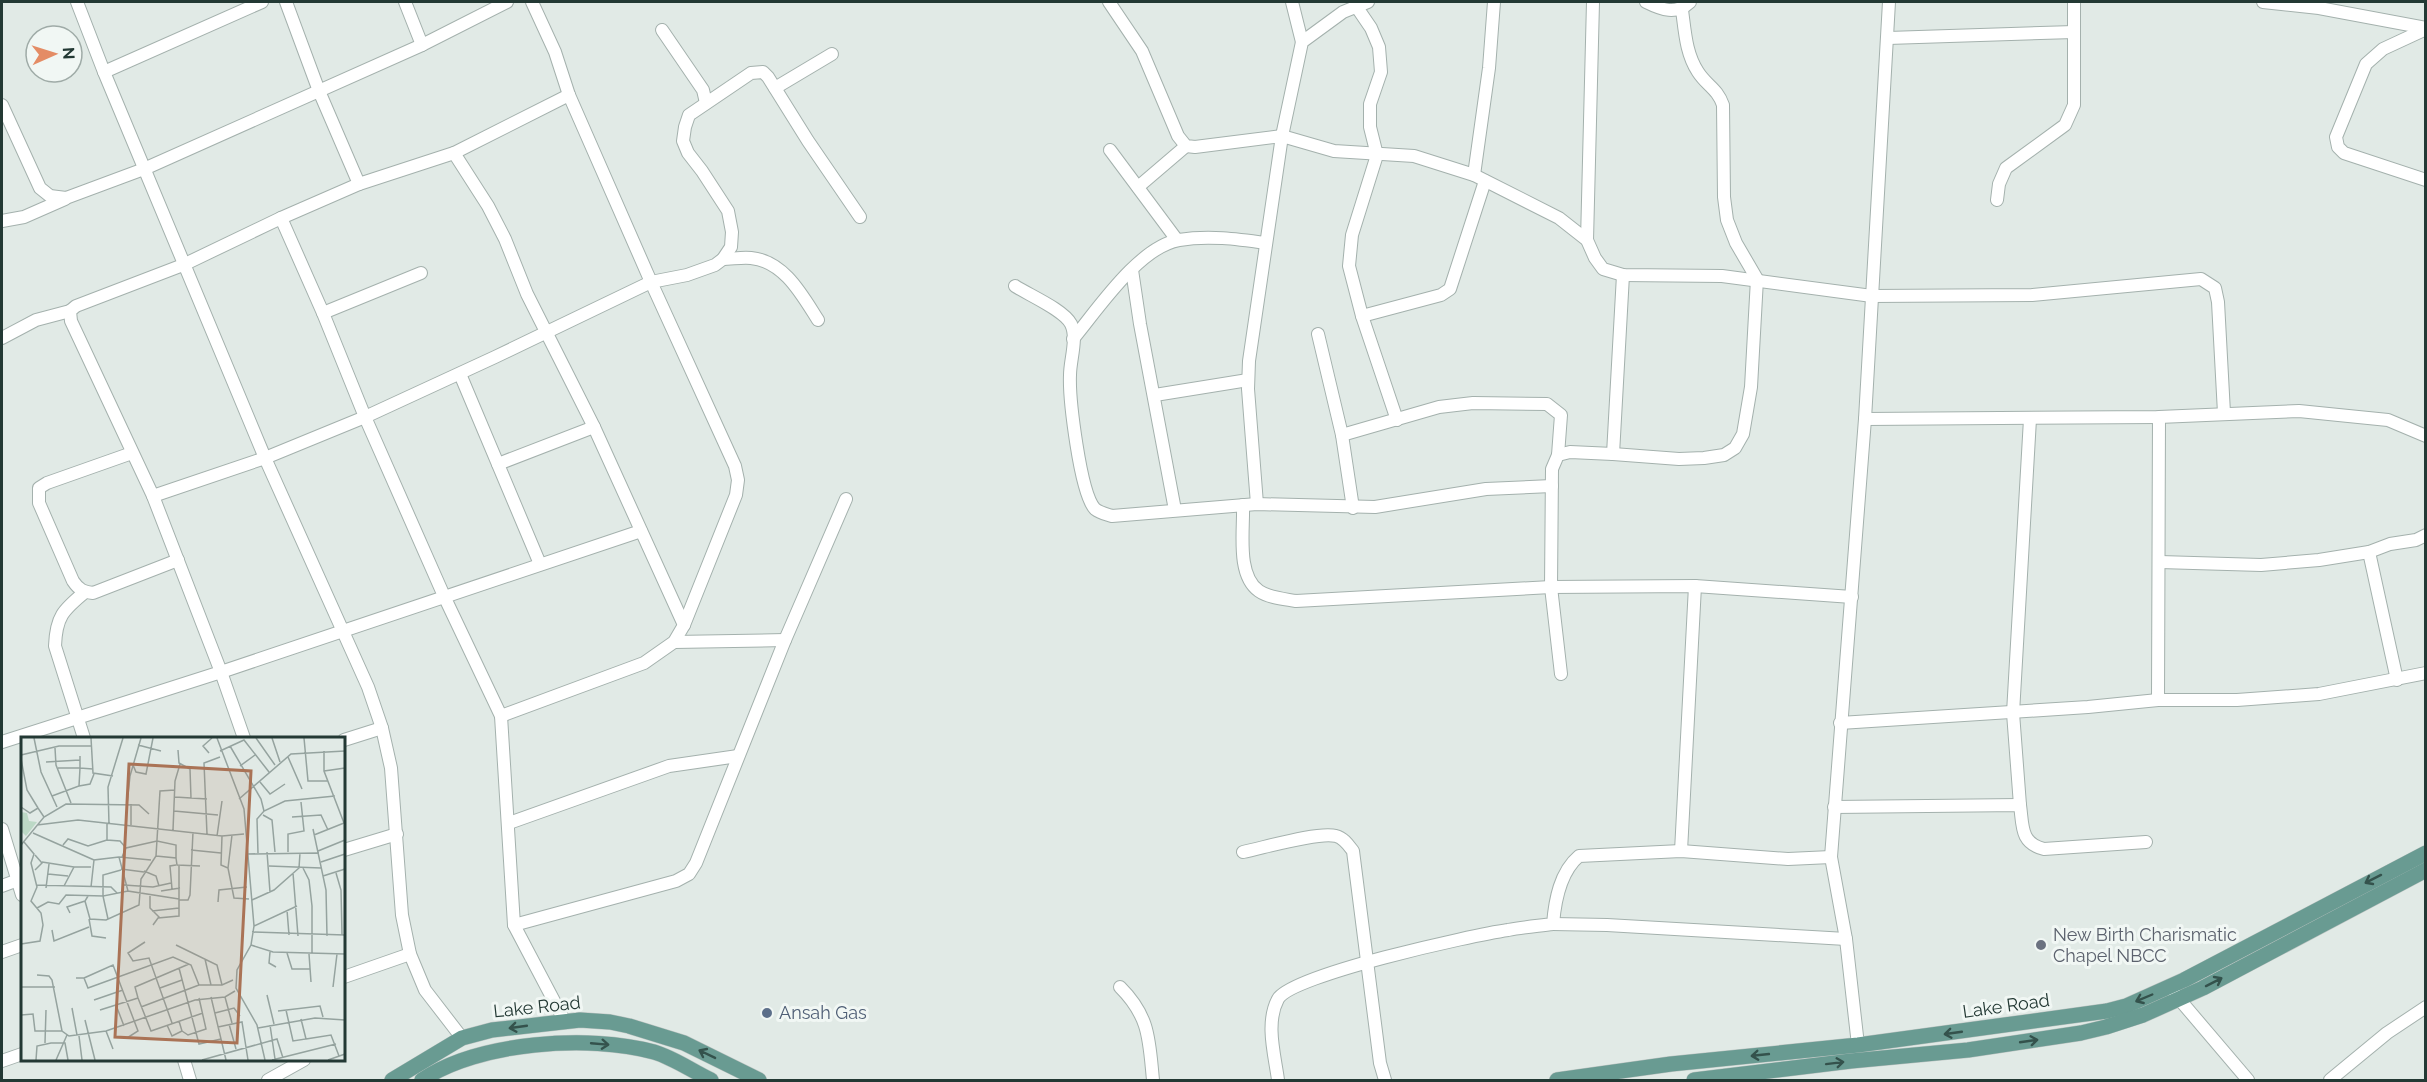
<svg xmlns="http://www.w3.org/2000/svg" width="2427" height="1082" font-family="Raleway,sans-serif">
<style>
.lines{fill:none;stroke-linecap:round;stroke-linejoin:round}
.minor-casing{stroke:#a4b1ad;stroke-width:14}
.major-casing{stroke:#bdc4c2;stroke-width:16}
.minor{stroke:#fff;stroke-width:12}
.major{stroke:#699b92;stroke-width:15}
.oneway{stroke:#34524c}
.worship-dot{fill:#6b7280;stroke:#f1f7f4;stroke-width:2}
.service-dot{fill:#5c6f8a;stroke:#f1f7f4;stroke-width:2}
.labels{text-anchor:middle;stroke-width:6;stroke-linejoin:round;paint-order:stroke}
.worship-label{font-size:18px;fill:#5b616d;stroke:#f1f7f4;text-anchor:start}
.street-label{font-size:18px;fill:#233934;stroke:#f1f7f4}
.service-label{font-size:18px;fill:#4e5e75;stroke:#f1f7f4;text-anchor:start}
.inset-road{fill:none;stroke:#95a39f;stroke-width:1.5}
.view{fill:#aa7356;fill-opacity:0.15;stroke:#aa7356;stroke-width:3}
.inset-edge{fill:none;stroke:#233934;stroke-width:3}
</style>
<rect width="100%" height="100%" fill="#e1eae6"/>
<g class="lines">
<defs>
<g id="minor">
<path d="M 77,2 L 104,72 L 265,458 L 368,687 L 382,728 L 391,768 L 402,915 L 410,954 L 425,990 L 462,1038"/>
<path d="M 286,2 L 319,91 L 359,184"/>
<path d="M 405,2 L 422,45"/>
<path d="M 532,2 L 555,52 L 569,95 L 651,282 L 735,466 L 738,480 L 736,495 L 684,625 L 674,642 L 644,663 L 501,716 L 514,925 L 564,1020"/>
<path d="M 1109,2 L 1142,51 L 1178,136 L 1186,146 L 1195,147 L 1282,136 L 1334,151 L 1414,156 L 1474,175 L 1559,218 L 1587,240 L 1595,258 L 1603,269 L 1623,275 L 1722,276 L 1872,296 L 2032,295 L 2201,279 L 2215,288 L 2218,302 L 2224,413"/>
<path d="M 1292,2 L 1302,42"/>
<path d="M 1646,2 C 1662,10 1676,15 1690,2"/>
<path d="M 2263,2 L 2319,8 L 2426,28"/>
<path d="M 1356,6 L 1371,28 L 1379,47 L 1381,72 L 1370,104 L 1370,127 L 1377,155 L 1352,235 L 1349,266 L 1362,316 L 1397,420"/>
<path d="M 2426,29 L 2383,49 L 2366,64 L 2336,137 L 2338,147 L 2344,153 L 2426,180"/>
<path d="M 662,30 L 703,90 L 706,103"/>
<path d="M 1888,38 L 2074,32"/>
<path d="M 104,72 L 262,2"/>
<path d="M 775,88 L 832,54"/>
<path d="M 2,105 L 40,188 L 50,196 L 66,198 L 144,169 L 422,45 L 507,2"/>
<path d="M 1110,150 L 1177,240"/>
<path d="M 454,153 L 569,95"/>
<path d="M 1474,175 L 1489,68 L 1494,2"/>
<path d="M 1138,187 L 1186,146"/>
<path d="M 1997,200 L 1999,184 L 2006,168 L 2065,125 L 2074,105 L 2074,2"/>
<path d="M 281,218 L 323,313 L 365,417 L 444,596 L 501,716"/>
<path d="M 2,221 L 24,217 L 65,199"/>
<path d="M 1587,240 L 1593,2"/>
<path d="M 723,259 C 732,259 742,257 751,258 C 784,261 802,295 818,320"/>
<path d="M 1132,270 L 1140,324 L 1175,510"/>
<path d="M 1015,286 C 1029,295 1064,310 1071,324 C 1078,338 1070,360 1070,375 C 1069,398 1080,493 1095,509 C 1100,513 1106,514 1112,516 L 1257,504 L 1375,507 L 1486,489 L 1552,486"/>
<path d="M 323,313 L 421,273"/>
<path d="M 1362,316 L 1441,295 L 1450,289 L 1485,181"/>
<path d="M 1318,334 L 1342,435 L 1353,508"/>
<path d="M 2,338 L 36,320 L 70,311"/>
<path d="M 1073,339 C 1098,309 1139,247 1179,240 C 1208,235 1237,239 1266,243"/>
<path d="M 460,374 L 540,564"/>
<path d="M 1155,395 L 1248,380"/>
<path d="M 1865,419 L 2159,417 L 2299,411 L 2388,420 L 2426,436"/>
<path d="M 1342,435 L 1439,407 L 1473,403 L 1547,404 L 1561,415 L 1558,455"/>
<path d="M 132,453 L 47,483 L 39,488 L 39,503 L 73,581 C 79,590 84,592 93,593 L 178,560"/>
<path d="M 1613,454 L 1679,459 L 1704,458 L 1724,455 L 1735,448 L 1743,434 L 1751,387 L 1757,279 L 1736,243 L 1727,220 L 1724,197 L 1723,105 C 1717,88 1707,86 1698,72 C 1686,54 1685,32 1682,10"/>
<path d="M 498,464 L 594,427"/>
<path d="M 153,496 L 265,458 L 365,417 L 495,357 L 651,282 L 687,275 L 715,265 L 723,259 L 731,247 L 732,232 L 728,211 L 702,171 L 688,153 L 683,141 L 685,127 L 689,115 L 751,73 L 763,72 L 768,77 L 808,141 L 860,217"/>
<path d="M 1257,504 L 1248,389 L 1249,361 L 1282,136 L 1302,42 L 1343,12 L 1368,2"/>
<path d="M 1243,505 C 1244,530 1236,575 1259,591 C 1269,598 1285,599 1296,601 L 1551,587 L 1695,586 L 1852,597"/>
<path d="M 2369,552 L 2397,680"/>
<path d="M 2160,562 L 2261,565 L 2319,560 L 2369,552 L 2390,544 L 2416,540 L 2426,535"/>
<path d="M 674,642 L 785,640"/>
<path d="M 1561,674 L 1551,587 L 1552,469 L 1558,455 L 1570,452 L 1613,454 L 1623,275"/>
<path d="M 2158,700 L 2159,417"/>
<path d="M 1840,723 L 2088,707 L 2158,700 L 2237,700 L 2319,694 L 2426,673"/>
<path d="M 84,738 L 55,646 C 56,617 63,610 85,592"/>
<path d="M 244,738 L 221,672 L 153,496 L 71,321 L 70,311 L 76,306 L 183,265 L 281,218 L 359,184 L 454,153 L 488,206 L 505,239 L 527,294 L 594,427 L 684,625"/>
<path d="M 344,740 L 382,728"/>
<path d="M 2,742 L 221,672 L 641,531"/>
<path d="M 2020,805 L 2013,713 L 2030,419"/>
<path d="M 1834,807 L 2020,805 C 2023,826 2020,843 2044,849 L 2146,842"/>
<path d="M 509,823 L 669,766 L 738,756"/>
<path d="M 2,829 L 22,895"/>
<path d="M 344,850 L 397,834"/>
<path d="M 1681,851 L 1695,586"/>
<path d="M 1243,852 C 1263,848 1319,831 1336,836 C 1344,838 1349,846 1353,851 L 1380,1063 L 1385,1080"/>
<path d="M 2,886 L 18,880"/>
<path d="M 1553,924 L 1607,925 L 1846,939"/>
<path d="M 514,925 L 676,881 L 689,874 L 696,863 L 785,640 L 846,499"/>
<path d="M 2,952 L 22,945"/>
<path d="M 344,977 L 410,954"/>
<path d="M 1120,987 C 1150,1017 1149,1040 1153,1080"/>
<path d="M 2174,993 L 2248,1080"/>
<path d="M 1858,1045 L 1846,939 L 1831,857 L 1865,419 L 1889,2"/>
<path d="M 184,1060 L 190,1080"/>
<path d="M 2,1061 L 22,1054"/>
<path d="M 268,1080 L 304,1060"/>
<path d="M 1278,1080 C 1275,1056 1265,1023 1278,999 C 1291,975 1473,935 1508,930 C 1523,927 1538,926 1553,924 C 1555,900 1560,872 1579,856 L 1681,851 L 1788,859 L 1831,857"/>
<path d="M 2330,1080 L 2387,1033 L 2426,1007"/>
</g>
<g id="major">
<path d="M 392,1080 L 462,1038 L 492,1030 L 580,1020 L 610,1022 L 629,1026 L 684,1043 L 759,1080"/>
<path d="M 422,1080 C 478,1042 589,1034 654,1052 C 674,1058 692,1071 711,1080"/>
<path d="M 1557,1080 L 1671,1064 L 1858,1045 L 2107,1011 L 2126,1006 L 2184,980 L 2426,853"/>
<path d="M 1694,1080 L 1851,1061 L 1968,1050 L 2081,1033 L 2106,1027 L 2143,1015 L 2203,988 L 2426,870"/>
</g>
</defs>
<use href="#minor" class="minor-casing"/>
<use href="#major" class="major-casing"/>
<use href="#minor" class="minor"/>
<use href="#major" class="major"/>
</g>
<defs><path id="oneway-shaft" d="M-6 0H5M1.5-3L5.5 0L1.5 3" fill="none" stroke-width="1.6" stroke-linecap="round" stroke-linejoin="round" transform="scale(1.5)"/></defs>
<g class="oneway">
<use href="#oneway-shaft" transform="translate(2373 879) rotate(153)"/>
<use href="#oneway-shaft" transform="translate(2214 982) rotate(-27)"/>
<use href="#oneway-shaft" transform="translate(2144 998) rotate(157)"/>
<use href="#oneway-shaft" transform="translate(518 1027) rotate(172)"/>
<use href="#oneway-shaft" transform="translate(1953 1033) rotate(172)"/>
<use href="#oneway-shaft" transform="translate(2029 1041) rotate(-8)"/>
<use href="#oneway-shaft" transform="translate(600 1044) rotate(5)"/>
<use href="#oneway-shaft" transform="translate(707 1054) rotate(-154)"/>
<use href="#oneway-shaft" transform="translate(1760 1055) rotate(174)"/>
<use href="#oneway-shaft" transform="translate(1835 1063) rotate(-7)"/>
</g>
<circle class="worship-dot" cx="2041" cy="945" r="6"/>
<circle class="service-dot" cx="767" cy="1013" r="6"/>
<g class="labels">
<g class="worship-label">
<text x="2053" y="941">New Birth Charismatic<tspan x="2053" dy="21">Chapel NBCC</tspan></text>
</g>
<g class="street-label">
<text transform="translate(2006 1006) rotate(-8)" y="6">Lake Road</text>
<text transform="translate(537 1007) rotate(-6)" y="6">Lake Road</text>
</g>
<g class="service-label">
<text x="779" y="1019">Ansah Gas</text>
</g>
</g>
<g transform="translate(21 737)">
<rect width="324" height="324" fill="#e1eae6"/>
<path d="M 0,75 L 6,76 L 8,84 L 16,85 L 5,99 L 0,94 Z" fill="#bcd9c6"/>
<path class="inset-road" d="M 13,1 L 20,35 L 36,70M 70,1 L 72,36 L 92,39M 196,1 L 223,72 L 233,189 L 230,208 L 216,233 L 215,251 L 236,288 L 244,323M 235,1 L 254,28M 251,1 L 259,25M 283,1 L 287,44 L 307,44M 117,8 L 140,14M 209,9 L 240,62 L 243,74M 34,11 L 35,28 L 50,66M 157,13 L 158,26 L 169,32 L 170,61M 199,14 L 223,3 L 248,35M 303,14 L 303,34 L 323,86M 188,16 L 182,9 L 191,1M 0,18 L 38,9 L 71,9M 267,20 L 281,52M 0,22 L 6,53 L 17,71M 25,25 L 59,23M 112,28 L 115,35 L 125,37 L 132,1M 219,29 L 234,18M 37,31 L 59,31 L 59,19M 303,34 L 324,31M 239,45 L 249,57 L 264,47M 58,49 L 69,47 L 73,37M 31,59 L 58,49 L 59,31 L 72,32M 154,60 L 186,62M 218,62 L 270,17 L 324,14M 106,67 L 109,39 L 120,1M 0,70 L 9,76 L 17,71 L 23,80M 153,74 L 197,78M 242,78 L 251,83 L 254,115M 271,80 L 300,78 L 307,93M 86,86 L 86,103 L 99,104 L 105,111M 88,87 L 87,50 L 102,1M 16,88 L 57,83 L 201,99 L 223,97M 110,88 L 110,67M 292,92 L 305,153 L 306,199M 152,93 L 154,44 L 159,27M 12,96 L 73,123M 186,97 L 183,26 L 199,20M 293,98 L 323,86M 196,99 L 201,64M 201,99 L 200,128 L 207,131 L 213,161 L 228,162M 0,108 L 23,80 L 45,67 L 118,68 L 128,77M 42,108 L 47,102 L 67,109 L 86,103M 170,113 L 200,116M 297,114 L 324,103M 246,115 L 249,155M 267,115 L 267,97 L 283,94 L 280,65M 237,116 L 236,82 L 243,74 L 264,64 L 314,59M 226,117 L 298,116M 135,119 L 155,121 L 156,128 L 179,129M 98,120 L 107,154 L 158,162M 101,120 L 105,111 L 136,104 L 155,108 L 155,121M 21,125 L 53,130M 300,125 L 324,117M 248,129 L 300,131M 207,131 L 211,98M 282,131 L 288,143 L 291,169 L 291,217M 100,132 L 123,135M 14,133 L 21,126 L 14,118M 123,134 L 135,139 L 138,149M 272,136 L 277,199M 315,136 L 320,153 L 321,198M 27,137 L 47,139M 302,139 L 324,132M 16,148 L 90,150 L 96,156M 103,148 L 132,150 L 150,146M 43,149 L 53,130 L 70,130M 70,150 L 73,123 L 98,120 L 130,123M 25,151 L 28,127M 151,152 L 149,129 L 155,128M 140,154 L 159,151M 67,159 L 64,164 L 69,182 L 85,183 L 118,168 L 120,142 L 135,119 L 139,54 L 154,53M 129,159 L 129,171 L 139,181M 158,163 L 167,163 L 169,158 L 172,95M 231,163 L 253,153 L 278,131 L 279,116M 197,165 L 198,153 L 226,150M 16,171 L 27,165 L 38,167 L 45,158 L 82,159 L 82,138 L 100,133M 266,173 L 268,198M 131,174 L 158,171M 49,176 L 46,170 L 64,164M 68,182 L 71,199 L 85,201M 87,182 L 82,159 L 107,154M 132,188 L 137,181 L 158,179 L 158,129M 233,189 L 276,169M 31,193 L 33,204 L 68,190M 231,195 L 324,198M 124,205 L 107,216 L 112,224 L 128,221 L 151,286M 0,207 L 19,204 L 22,188 L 20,176 L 10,164 L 16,150 L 10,126 L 13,117 L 3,105M 155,208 L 196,228 L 201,248M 230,208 L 252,215 L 324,217M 249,215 L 248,226 L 255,230M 266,216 L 271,232 L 289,232M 288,217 L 290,245M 184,222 L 190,248M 168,227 L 114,250 L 117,261 L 130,294 L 182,276M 158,231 L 178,307 L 200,302M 16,238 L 28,239 L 31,243 L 41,294 L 48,299 L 85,294 L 174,263 L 204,260 L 214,254M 55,241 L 63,241 L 67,251 L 152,220 L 170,228 L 178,248 L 201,248 L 212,243M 63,241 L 92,228 L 117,294 L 106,301M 0,250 L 34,250M 312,250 L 316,217M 139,251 L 161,243M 246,258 L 253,287M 190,260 L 205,323M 204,260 L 211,286M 73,263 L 102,253M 95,268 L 103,289M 120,270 L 178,248M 51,271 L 56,298M 79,273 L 117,261M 265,273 L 272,304 L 285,302 L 280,282M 257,274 L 299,269 L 302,280M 194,276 L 213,271 L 219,279M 0,278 L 12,277 L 14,294 L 41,294M 64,283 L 74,323M 208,287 L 215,312M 146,288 L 151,299 L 161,294 L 158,284M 249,288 L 254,322M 197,290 L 221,285 L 227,323M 237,291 L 294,281 L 324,283M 85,294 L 92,312M 161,294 L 167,298 L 185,292 L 178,261M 58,299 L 61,323M 285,302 L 310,298 L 318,319M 24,306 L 25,273M 15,323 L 16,309 L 30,306 L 44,306 L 47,323M 35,323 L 46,298M 181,323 L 256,302 L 262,321M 251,323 L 315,307M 307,323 L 324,317"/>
<path class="view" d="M 108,27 L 230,34 L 216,306 L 94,300 Z"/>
<rect width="324" height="324" class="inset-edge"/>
</g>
<rect width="2427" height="1082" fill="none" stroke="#233934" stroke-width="6"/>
<g transform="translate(54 54) rotate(87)"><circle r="28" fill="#f1f7f4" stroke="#9faba7" stroke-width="1.5"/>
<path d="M0-4.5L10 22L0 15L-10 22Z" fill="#e48c65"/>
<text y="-9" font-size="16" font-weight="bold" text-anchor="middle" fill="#233934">N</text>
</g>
</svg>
